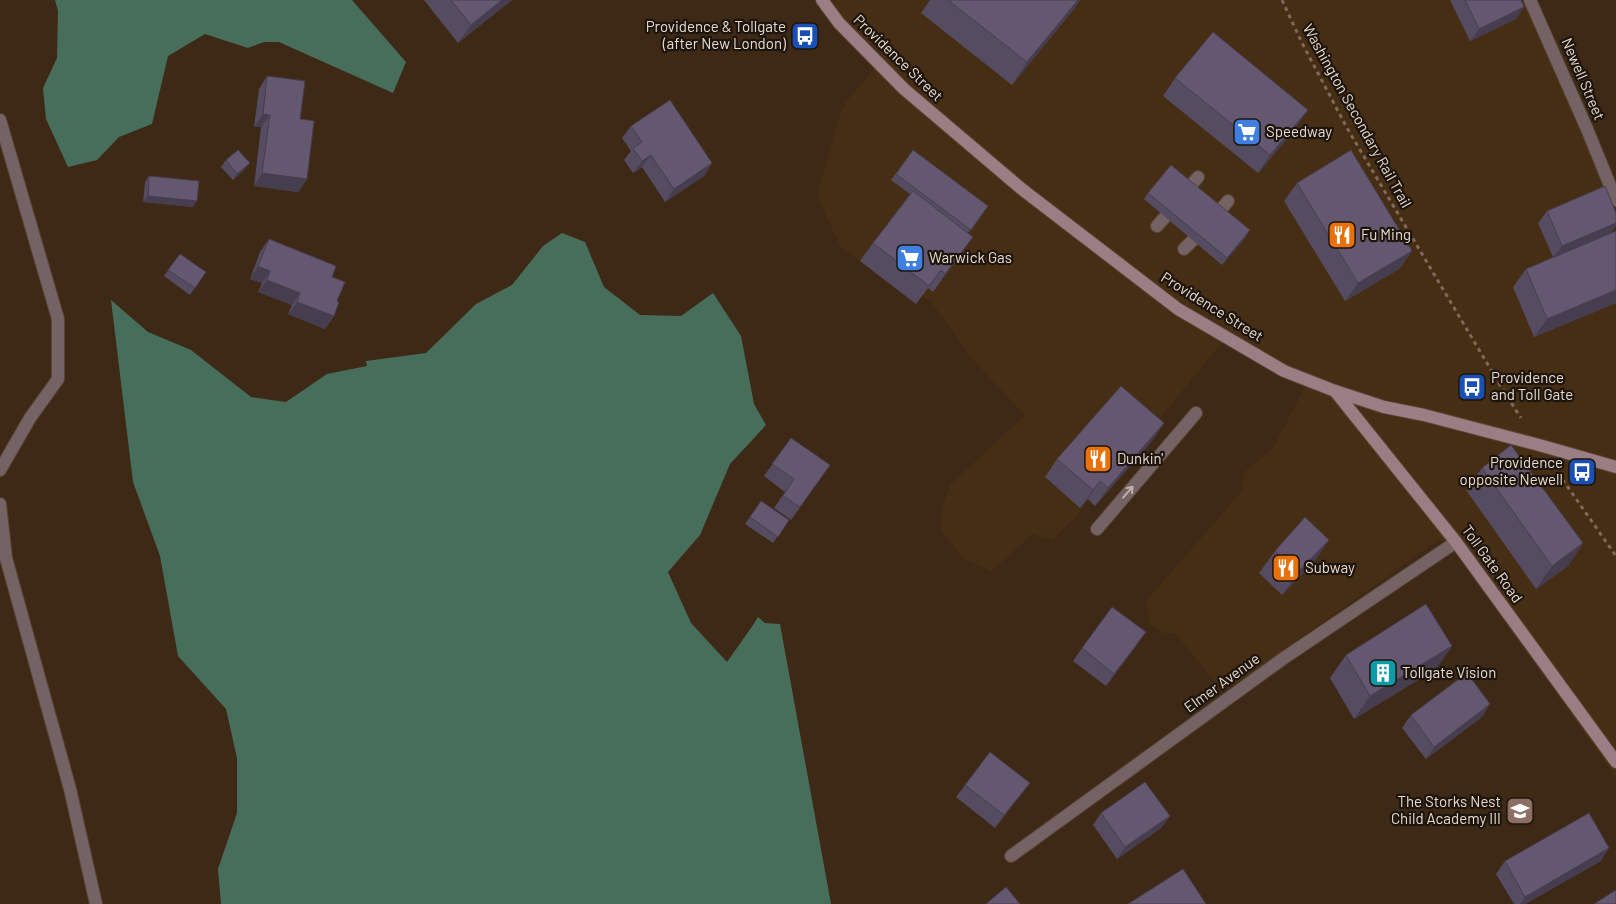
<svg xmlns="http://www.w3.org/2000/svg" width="1616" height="904" font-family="Barlow,sans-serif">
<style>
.built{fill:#462e15}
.forest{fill:#476e5b}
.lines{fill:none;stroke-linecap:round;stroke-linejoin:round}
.lane-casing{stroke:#584534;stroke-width:14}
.street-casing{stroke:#584534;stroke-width:14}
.secondary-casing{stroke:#584534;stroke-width:14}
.path{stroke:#7c6a5a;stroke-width:3;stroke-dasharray:4 4;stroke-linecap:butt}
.lane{stroke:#746265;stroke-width:12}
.street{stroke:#746265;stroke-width:12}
.secondary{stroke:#9b7e83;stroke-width:12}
.wall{fill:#564c61}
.shaded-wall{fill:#463e4f}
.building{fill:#645871;stroke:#463e4f}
.oneway{stroke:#bfb1ab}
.labels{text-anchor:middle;stroke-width:4.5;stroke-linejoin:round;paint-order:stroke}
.poi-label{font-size:15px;fill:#e8dbd0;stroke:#1d140c;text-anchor:start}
.street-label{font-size:15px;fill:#e8dbd0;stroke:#1d140c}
</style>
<rect width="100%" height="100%" fill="#3d2916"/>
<path class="built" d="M 823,0 L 1533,0 L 1616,196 L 1616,777 L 1455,553 L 1440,539 L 1237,683 L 1222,691 L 1175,633 L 1163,633 L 1151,624 L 1149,620 L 1146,601 L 1242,491 L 1244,472 L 1273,448 L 1306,385 L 1226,338 L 1159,419 L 1089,498 L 1077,516 L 1052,540 L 1032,534 L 992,571 L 964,559 L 940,529 L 943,505 L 950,485 L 1025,415 L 973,360 L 932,303 L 902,284 L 889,284 L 840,246 L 817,195 L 842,107 L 846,108 L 844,104 L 883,59 L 880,52 L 844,22 Z"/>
<g class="forest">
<path d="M 55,0 L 352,0 L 406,62 L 393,93 L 279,42 L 264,42 L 248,48 L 205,34 L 168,56 L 152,124 L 119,137 L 97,160 L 68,167 L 46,119 L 43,88 L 57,58 L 58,11 Z"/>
<path d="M 562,233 L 585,242 L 604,287 L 640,315 L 681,316 L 713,293 L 741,336 L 754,404 L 766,425 L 730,464 L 700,535 L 668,572 L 691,623 L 727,662 L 753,625 L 758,617 L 765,623 L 780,624 L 831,904 L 221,904 L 218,869 L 237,813 L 237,758 L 226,709 L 178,656 L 160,556 L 133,482 L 111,300 L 148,332 L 191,350 L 251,397 L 286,402 L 327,374 L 367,366 L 366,361 L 426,353 L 476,304 L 512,285 L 543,246 Z"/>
</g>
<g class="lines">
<defs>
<g id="lane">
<path d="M 0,120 L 58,319 L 58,379 L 30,418 L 0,470"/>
<path d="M 1188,189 L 1198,177"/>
<path d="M 1217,214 L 1228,201"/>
<path d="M 1157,226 L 1165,217"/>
<path d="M 1184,249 L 1193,240"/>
<path d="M 0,504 L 6,558 L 70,789 L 96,904"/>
<path d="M 1097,529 L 1196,413"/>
</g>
<g id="street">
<path d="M 1530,0 L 1587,129 L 1616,200"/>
<path d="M 1011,856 L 1284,658 L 1456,542"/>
</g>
<g id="secondary">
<path d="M 822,0 L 839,23 L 904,89 L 1023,190 L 1178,309 L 1284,371 L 1335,391 L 1384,407 L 1424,415 L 1539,445 L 1616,467"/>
<path d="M 1335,391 L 1456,542 L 1616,762"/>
</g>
</defs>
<use href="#lane" class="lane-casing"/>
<use href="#street" class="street-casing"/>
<use href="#secondary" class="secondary-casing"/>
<g class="path">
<path d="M 1282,0 L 1302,43 L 1347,128 L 1500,385 L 1521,418"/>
<path d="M 1558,473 L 1616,556"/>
</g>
<use href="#lane" class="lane"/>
<use href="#street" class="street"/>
<use href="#secondary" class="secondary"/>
</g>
<g class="wall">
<path d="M 424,0 L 512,0 L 458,43 Z"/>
<path d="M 930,0 L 1080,0 L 1074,9 L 1012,85 L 921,13 Z"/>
<path d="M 1450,0 L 1521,0 L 1516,19 L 1470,41 Z"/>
<path d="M 267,76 L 300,119 L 307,179 L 298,192 L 254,186 L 261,127 L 254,127 L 259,89 Z"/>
<path d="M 1175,78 L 1296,128 L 1258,173 L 1163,96 Z"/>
<path d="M 631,126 L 712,163 L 704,176 L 665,202 L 642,167 L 633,173 L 624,160 L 631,151 L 622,138 Z"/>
<path d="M 913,150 L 988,206 L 968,233 L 960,255 L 933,292 L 928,288 L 916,304 L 860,261 L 873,243 L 910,194 L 891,180 Z"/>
<path d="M 226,160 L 245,169 L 233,180 L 221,167 Z"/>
<path d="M 149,176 L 193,207 L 143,202 L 145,182 Z"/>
<path d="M 1297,183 L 1412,251 L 1399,269 L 1345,301 L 1284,201 Z"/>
<path d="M 1148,193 L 1246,237 L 1222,265 L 1144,199 Z"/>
<path d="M 1547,211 L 1611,233 L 1616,231 L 1616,303 L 1534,337 L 1513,287 L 1526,269 L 1553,257 L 1538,223 Z"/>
<path d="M 269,239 L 332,277 L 337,301 L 334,316 L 325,329 L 288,314 L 292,305 L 258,292 L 262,283 L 250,279 L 260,252 Z"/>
<path d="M 180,254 L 206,272 L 190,295 L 164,276 Z"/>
<path d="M 1164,423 L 1152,441 L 1095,506 L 1088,499 L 1080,508 L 1045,477 L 1057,459 Z"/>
<path d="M 791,438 L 830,465 L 791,520 L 774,508 L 785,492 L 764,476 Z"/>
<path d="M 1482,468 L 1583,543 L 1568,566 L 1536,589 L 1466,490 Z"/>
<path d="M 761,501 L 789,520 L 773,543 L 745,524 Z"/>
<path d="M 1329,540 L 1314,562 L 1282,595 L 1259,573 L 1275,551 Z"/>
<path d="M 1137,645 L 1106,686 L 1073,661 L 1082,648 Z"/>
<path d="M 1452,646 L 1436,669 L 1354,719 L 1330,678 L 1346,655 Z"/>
<path d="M 1490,704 L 1482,717 L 1426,759 L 1402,728 L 1411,715 Z"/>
<path d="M 1030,783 L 995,828 L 956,797 L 965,785 Z"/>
<path d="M 1101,813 L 1170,816 L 1161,828 L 1117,859 L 1093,825 Z"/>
<path d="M 1505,861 L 1601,861 L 1525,904 L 1514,904 L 1496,874 Z"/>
</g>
<g class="shaded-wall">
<path d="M 502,0 L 512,0 L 458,43 L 471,25 Z"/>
<path d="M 1078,0 L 1080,0 L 1074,9 L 1012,85 L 1027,62 Z"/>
<path d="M 1524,7 L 1516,19 L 1470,41 L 1479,29 Z"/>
<path d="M 1308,110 L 1296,128 L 1258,173 L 1270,155 Z"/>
<path d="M 263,114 L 270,115 L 261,127 L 254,127 Z"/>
<path d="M 651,155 L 642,167 L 633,173 L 642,161 Z"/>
<path d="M 250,163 L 245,169 L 233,180 L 237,174 Z"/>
<path d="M 712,163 L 704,176 L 665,202 L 674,189 Z"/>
<path d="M 262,173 L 307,179 L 298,192 L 254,186 Z"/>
<path d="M 148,196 L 197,201 L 193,207 L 143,202 Z"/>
<path d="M 1616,223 L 1616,226 L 1611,233 L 1553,258 L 1562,246 Z"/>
<path d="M 1250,230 L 1246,237 L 1222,265 L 1227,258 Z"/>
<path d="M 973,237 L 960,255 L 933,292 L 945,274 Z"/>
<path d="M 1412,251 L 1399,269 L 1345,301 L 1358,283 Z"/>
<path d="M 258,266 L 270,271 L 262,283 L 250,279 Z"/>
<path d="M 267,280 L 300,293 L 292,305 L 258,292 Z"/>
<path d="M 1616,290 L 1616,303 L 1534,337 L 1547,319 Z"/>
<path d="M 297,302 L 334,316 L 325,329 L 288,314 Z"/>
<path d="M 1164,423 L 1152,441 L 1095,506 L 1108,488 Z"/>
<path d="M 1100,481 L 1088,499 L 1080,508 L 1093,490 Z"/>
<path d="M 1329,540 L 1314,562 L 1282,595 L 1298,572 Z"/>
<path d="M 1583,543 L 1568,566 L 1536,589 L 1552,566 Z"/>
<path d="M 1146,632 L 1137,645 L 1106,686 L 1114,674 Z"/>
<path d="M 1452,646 L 1436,669 L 1354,719 L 1370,696 Z"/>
<path d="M 1490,704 L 1482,717 L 1426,759 L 1434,747 Z"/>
<path d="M 1030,783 L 1021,795 L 995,828 L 1004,815 Z"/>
<path d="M 1170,816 L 1161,828 L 1117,859 L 1125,847 Z"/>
<path d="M 1609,848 L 1601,861 L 1525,904 L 1520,904 L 1525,897 Z"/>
</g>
<g class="building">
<path d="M 451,0 L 502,0 L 471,25 Z"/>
<path d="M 948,0 L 1078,0 L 1027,62 Z"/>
<path d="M 1465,0 L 1521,0 L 1524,7 L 1479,29 Z"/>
<path d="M 1213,32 L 1308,110 L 1270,155 L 1175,78 Z"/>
<path d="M 267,76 L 305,81 L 300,119 L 314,121 L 307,179 L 262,173 L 270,115 L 263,114 Z"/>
<path d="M 670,100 L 712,163 L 674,189 L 651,155 L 642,161 L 633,148 L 642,142 L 631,126 Z"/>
<path d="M 238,150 L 250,163 L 237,174 L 226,160 Z"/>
<path d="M 913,150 L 988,206 L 971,230 L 896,174 Z"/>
<path d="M 1351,150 L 1412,251 L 1358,283 L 1297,183 Z"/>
<path d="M 1171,165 L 1250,230 L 1227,258 L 1148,193 Z"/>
<path d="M 149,176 L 199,181 L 197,201 L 148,196 Z"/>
<path d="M 1605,186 L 1616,213 L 1616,223 L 1562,246 L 1547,211 Z"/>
<path d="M 913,191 L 973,237 L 945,274 L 941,270 L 929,286 L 873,243 Z"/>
<path d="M 1616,231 L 1616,290 L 1547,319 L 1526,269 Z"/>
<path d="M 269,239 L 336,266 L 332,277 L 345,282 L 337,301 L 339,302 L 334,316 L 297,302 L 300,293 L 267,280 L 270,271 L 258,266 Z"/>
<path d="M 180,254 L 206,272 L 195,288 L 168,270 Z"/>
<path d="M 1121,386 L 1164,423 L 1108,488 L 1100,481 L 1093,490 L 1057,459 Z"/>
<path d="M 791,438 L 830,465 L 800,507 L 783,496 L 794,479 L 772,464 Z"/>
<path d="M 1511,445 L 1583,543 L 1552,566 L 1482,468 Z"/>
<path d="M 761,501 L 789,520 L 778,537 L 750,517 Z"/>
<path d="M 1305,517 L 1329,540 L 1298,572 L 1275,551 Z"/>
<path d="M 1426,604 L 1452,646 L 1370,696 L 1346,655 Z"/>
<path d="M 1112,607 L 1146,632 L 1114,674 L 1082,648 Z"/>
<path d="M 1467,673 L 1490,704 L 1434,747 L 1411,715 Z"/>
<path d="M 990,752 L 1030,783 L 1004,815 L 965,785 Z"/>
<path d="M 1145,782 L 1170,816 L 1125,847 L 1101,813 Z"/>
<path d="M 1589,813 L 1609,848 L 1525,897 L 1505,861 Z"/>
<path d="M 1183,869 L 1206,904 L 1128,904 Z"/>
<path d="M 1006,887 L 1020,904 L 986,904 Z"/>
<path d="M 1616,890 L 1616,904 L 1594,904 Z"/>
</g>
<defs><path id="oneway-shaft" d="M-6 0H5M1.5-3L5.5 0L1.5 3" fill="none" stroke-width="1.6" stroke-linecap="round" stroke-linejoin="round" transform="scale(1.25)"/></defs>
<use class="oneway" href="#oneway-shaft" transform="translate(1128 492) rotate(-49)"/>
<defs>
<symbol id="bus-square" viewBox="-11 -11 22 22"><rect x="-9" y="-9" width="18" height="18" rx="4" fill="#1a4fb4" stroke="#1d140c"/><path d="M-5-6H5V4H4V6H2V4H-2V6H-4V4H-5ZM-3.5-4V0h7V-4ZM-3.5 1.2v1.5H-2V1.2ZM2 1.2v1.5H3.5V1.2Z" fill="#fff"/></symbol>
<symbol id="supermarket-square" viewBox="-11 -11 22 22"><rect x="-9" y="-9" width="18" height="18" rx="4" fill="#3f7fe0" stroke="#1d140c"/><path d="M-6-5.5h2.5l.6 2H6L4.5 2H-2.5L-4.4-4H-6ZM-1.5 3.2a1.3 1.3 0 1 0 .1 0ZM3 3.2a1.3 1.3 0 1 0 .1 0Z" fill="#fff"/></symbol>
<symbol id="restaurant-square" viewBox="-11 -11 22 22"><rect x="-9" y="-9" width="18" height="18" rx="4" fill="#e8710a" stroke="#1d140c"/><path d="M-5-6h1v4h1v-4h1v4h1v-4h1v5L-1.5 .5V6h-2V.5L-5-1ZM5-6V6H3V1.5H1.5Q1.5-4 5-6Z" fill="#fff"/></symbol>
<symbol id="building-square" viewBox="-11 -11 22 22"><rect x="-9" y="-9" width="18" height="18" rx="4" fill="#0f9aa8" stroke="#1d140c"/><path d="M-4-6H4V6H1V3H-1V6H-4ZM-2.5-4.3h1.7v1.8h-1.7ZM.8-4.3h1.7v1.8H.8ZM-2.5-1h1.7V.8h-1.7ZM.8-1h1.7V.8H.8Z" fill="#fff"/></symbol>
<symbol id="school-square" viewBox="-11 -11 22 22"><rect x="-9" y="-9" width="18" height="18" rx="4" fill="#8d6e63" stroke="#1d140c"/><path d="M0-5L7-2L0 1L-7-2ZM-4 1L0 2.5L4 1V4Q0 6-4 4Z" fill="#fff"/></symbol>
</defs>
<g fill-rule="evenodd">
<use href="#bus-square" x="789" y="20" width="32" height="32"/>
<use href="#supermarket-square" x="1231" y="116" width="32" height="32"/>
<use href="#restaurant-square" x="1326" y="219" width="32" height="32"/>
<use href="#supermarket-square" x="894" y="242" width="32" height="32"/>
<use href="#bus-square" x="1456" y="371" width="32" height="32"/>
<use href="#restaurant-square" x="1082" y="443" width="32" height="32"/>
<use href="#bus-square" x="1566" y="456" width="32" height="32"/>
<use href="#restaurant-square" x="1270" y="552" width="32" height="32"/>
<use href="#building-square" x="1367" y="657" width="32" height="32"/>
<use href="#school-square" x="1504" y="795" width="32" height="32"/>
</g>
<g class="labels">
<g class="poi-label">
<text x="786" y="32" text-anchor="end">Providence &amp; Tollgate<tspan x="786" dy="17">(after New London)</tspan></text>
<text x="1266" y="137">Speedway</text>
<text x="1361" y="240">Fu Ming</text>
<text x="929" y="263">Warwick Gas</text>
<text x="1491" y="383">Providence<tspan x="1491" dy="17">and Toll Gate</tspan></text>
<text x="1117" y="464">Dunkin'</text>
<text x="1563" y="468" text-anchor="end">Providence<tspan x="1563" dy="17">opposite Newell</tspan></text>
<text x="1305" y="573">Subway</text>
<text x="1402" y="678">Tollgate Vision</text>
<text x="1501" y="807" text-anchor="end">The Storks Nest<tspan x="1501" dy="17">Child Academy III</tspan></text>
</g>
<g class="street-label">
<text transform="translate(898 58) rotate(44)" y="5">Providence Street</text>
<text transform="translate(1583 79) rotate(67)" y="5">Newell Street</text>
<text transform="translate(1357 116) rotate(61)" y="5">Washington Secondary Rail Trail</text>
<text transform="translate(1212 307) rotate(32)" y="5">Providence Street</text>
<text transform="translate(1492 564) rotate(54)" y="5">Toll Gate Road</text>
<text transform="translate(1222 683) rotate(-36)" y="5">Elmer Avenue</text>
</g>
</g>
</svg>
